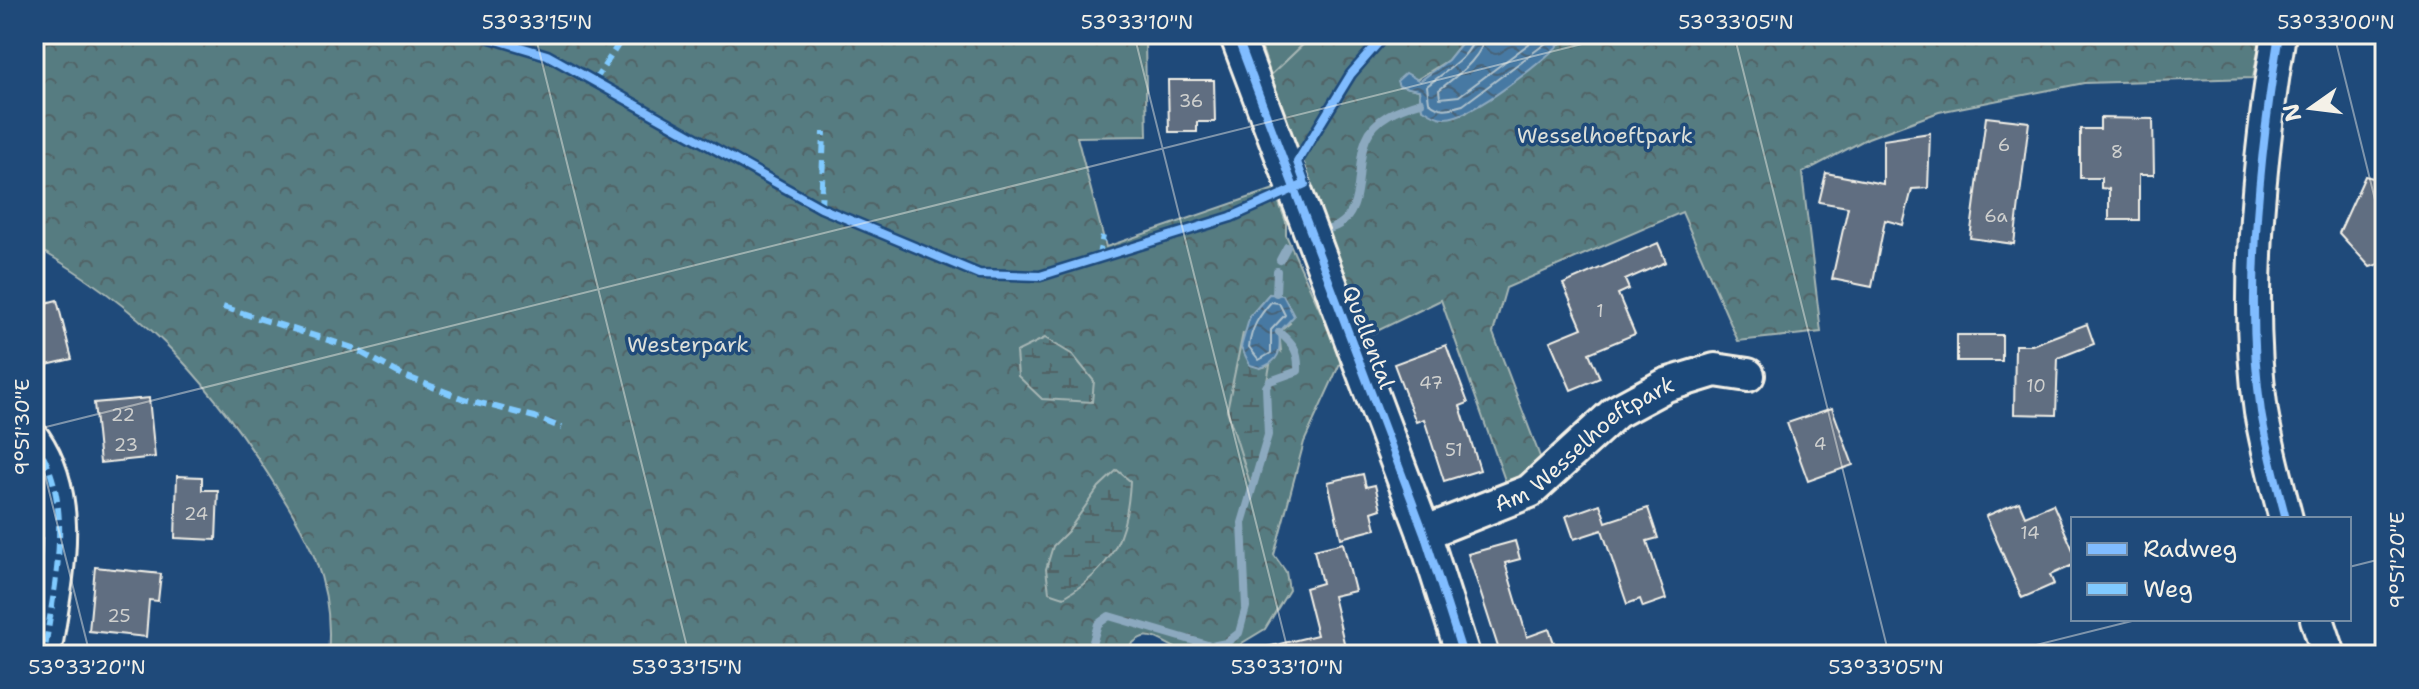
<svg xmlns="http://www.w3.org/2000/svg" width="2419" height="689" font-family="'Shantell Sans',sans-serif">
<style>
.forest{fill:url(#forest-crowns);stroke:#a6b6b4;stroke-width:2;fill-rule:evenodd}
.wetland{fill:url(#wetland-marsh);stroke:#a6b6b4;stroke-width:2}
.pitch{fill:#577b81;stroke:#a6b6b4;stroke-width:2}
.water{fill:url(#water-waves);stroke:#8ca9bf;stroke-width:2}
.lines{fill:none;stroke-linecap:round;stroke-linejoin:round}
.shore{stroke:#aec1cc;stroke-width:2}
.stream{stroke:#8ca9bf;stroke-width:8}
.building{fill:#616e81;stroke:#f4f1e8;stroke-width:2}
.minor-casing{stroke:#f4f1e8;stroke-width:38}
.minor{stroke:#1f4a7a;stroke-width:32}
.quiet{stroke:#80caff;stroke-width:6;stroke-dasharray:12 6;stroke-linecap:butt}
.cycleway-casing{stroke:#1f4a7a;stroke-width:13}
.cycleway{stroke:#80bcff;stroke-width:8}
.ticks{fill:none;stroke:#f4f1e8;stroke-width:2;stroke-opacity:0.45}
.labels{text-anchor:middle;stroke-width:7;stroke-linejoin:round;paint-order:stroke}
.number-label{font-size:18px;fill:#cfd0ce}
.park-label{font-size:22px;fill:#dcdfd9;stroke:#1f4a7a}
.street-label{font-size:22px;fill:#f4f1e8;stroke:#1f4a7a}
.neatline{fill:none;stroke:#f4f1e8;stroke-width:3}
.ticks-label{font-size:20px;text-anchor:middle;fill:#f4f1e8}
</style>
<defs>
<pattern id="forest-crowns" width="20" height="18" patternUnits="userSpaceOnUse" patternTransform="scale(2)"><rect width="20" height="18" fill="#577b81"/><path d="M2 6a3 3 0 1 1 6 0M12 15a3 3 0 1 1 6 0" fill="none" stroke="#516466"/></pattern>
<pattern id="wetland-marsh" width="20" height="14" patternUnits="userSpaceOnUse" patternTransform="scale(2)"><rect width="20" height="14" fill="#577b81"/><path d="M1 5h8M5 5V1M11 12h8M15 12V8" fill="none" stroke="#516466"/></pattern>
<pattern id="water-waves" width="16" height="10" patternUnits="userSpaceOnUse" patternTransform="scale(2)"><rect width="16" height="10" fill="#4679a3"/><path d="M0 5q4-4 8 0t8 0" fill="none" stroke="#476379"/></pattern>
</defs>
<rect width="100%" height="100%" fill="#1f4a7a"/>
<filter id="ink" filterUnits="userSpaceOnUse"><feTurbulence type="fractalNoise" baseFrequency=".0125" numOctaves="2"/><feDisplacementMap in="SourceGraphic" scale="16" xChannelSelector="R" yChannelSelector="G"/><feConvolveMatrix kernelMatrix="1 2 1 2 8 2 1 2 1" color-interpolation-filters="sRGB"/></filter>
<g filter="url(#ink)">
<g class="forest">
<path d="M 34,34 L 1210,34 L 1145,42 L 1147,136 L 1077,137 L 1106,247 L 1274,189 L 1286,222 L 1286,235 L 1342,359 L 1304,442 L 1274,555 L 1286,572 L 1289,590 L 1265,629 L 1242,643 L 1232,655 C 1218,655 1199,658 1187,653 C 1156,642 1148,621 1122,655 L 328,655 C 335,580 307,535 268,474 C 202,371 140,307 34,246 ZM 1269,294 L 1290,323 L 1279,332 L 1281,351 L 1250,316 Z"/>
<path d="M 1314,34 L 1469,34 L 1448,60 L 1405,87 L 1419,90 L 1422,108 L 1466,113 L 1570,34 L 2261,34 L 2253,78 L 2084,83 L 1939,112 L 1868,138 L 1802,173 L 1821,332 L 1738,341 L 1682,212 L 1506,288 L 1493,333 L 1542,462 L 1507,486 L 1441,300 L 1371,334 L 1315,203 L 1271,75 Z"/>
</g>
<g class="wetland">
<path d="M 1243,333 L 1241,347 L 1260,368 L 1270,365 L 1266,387 L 1268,435 L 1251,486 L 1227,410 Z"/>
<path d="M 1045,338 L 1073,355 L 1094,381 L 1092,402 L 1042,399 L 1018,376 L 1016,352 Z"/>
<path d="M 1117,470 L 1130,481 C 1127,537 1113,568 1064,597 L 1049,592 L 1046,569 L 1053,546 L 1068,531 L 1099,487 Z"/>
</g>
<path class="pitch" d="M 1257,34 L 1314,34 L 1271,75 Z"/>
<g class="water">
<path d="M 1469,34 L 1570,34 C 1549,56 1474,119 1444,118 C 1436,118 1428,112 1422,108 L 1419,90 L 1399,86 L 1397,81 L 1406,73 L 1420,81 L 1448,60 Z"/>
<path d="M 1269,294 L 1283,295 L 1294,316 L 1279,332 C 1281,352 1280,361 1260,368 L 1250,365 L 1241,347 L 1250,316 Z"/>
</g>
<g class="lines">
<g class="shore">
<path d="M 1475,34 C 1472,57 1444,72 1427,86 L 1429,102 C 1441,112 1449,109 1463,105 L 1558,34"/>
<path d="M 1485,34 C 1483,58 1456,76 1439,90 L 1440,98 L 1459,96 L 1542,34"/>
<path d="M 1271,302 L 1279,303 L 1285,315 L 1271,330 L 1271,353 L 1259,360 L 1249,347 C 1251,328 1259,316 1271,302 Z"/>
</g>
<g class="stream">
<path d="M 1326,230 C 1369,220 1353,169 1366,139 C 1375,117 1400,108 1421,102"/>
<path d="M 1280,260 L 1287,247"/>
<path d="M 1276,293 L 1277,271"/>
<path d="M 1089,655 L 1098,624 L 1109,616 L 1211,646 L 1226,643 L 1239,633 L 1246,607 L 1242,523 L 1268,435 L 1266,387 L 1270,381 L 1298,371 C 1299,351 1293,344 1279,332"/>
</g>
</g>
<g class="building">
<path d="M 1168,80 L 1214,80 L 1215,122 L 1197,122 L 1197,132 L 1169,132 Z"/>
<path d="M 1986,117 L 2029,122 L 2014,244 L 1970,238 Z"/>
<path d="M 2100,118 L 2153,119 L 2154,175 L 2139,175 L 2139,220 L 2109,220 L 2109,189 L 2101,188 L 2101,178 L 2080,178 L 2080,129 L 2100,129 Z"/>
<path d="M 1930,133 L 1928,188 L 1912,189 L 1903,225 L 1885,220 L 1872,287 L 1832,279 L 1848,207 L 1819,202 L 1826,173 L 1883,184 L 1883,140 Z"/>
<path d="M 2365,176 L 2385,181 L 2385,262 L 2370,267 L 2339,233 Z"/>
<path d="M 1658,243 L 1666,262 L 1625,280 L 1629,289 L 1618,294 L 1635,334 L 1589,353 L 1600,378 L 1571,390 L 1550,341 L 1582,328 L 1563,284 Z"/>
<path d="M 57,300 L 72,359 L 34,368 L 34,306 Z"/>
<path d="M 2087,324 L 2094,344 L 2058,358 L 2056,415 L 2014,414 L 2015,345 L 2032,345 Z"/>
<rect x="1957" y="335" width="45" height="26"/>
<path d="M 1446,345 L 1468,403 L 1460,406 L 1480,470 L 1444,481 L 1424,419 L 1416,422 L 1394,364 Z"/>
<path d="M 149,398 L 155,457 L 100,463 L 94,403 Z"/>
<path d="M 1832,408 L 1853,465 L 1808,481 L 1787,423 Z"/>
<path d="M 1363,474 L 1366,487 L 1375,485 L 1381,509 L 1372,512 L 1376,529 L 1341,538 L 1328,482 Z"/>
<path d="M 177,476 L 202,477 L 202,490 L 218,490 L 216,540 L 175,538 Z"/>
<path d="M 2019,502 L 2025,516 L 2053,504 L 2073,550 L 2073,565 L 2050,575 L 2054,584 L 2022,598 L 1986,516 Z"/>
<path d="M 1600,504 L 1606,522 L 1648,508 L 1658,538 L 1647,541 L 1666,599 L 1643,607 L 1640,599 L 1627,604 L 1602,530 L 1574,539 L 1566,516 Z"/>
<path d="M 1515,541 L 1520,559 L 1505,563 L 1527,637 L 1549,629 L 1557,651 L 1545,655 L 1484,655 L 1498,647 L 1468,554 Z"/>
<path d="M 1343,543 L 1355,591 L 1333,596 L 1347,655 L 1268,655 L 1267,647 L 1317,635 L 1305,588 L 1322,583 L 1314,550 Z"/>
<path d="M 95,567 L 161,574 L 158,601 L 149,600 L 146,637 L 89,631 Z"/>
</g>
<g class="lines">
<defs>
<g id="minor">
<path d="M 1236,34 L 1424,533 L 1463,655"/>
<path d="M 2279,34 C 2260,151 2244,294 2261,412 C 2267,448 2277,484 2286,519"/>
<path d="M 34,440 C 77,503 54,585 44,655"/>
<path id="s1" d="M 1424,533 L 1530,491 L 1616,412 L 1666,385 L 1715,370 L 1748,375"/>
<path d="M 2317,619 L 2329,655"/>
</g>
</defs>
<use href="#minor" class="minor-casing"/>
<use href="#minor" class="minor"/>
<g class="quiet">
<path d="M 594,82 L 625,34"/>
<path d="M 821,208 L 824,132"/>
<path d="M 1098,259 L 1103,236"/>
<path d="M 223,307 L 353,348 L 402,375 L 464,399 L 535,417 L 562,428"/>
<path d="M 34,440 C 77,503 54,585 44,655"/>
</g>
<defs>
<g id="cycleway">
<path d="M 477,34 L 547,55 L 821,208 L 979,274 L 1040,276 L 1231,217 L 1305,184 L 1297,162 L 1351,74 L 1386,34"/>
<path d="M 1236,34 L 1424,533 L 1463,655"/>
<path d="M 2279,34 C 2260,151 2244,294 2261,412 C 2267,448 2277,484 2286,519"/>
</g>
</defs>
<use href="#cycleway" class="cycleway-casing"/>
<use href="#cycleway" class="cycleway"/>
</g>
</g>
<path class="ticks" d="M 535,34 L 689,655M 1134,34 L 1289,655M 1734,34 L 1889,655M 2334,34 L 2385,240M 34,430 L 1622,34M 34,431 L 90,655M 2349,567 L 2385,558M 1996,655 L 2140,619"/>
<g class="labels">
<g class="number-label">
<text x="1191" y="107">36</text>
<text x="2004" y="151">6</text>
<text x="2117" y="158">8</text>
<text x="1996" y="222">6a</text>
<text x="1600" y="317">1</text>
<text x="1431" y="389">47</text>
<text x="2036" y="392">10</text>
<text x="123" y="421">22</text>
<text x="1820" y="450">4</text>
<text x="126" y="451">23</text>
<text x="1454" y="456">51</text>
<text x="196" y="520">24</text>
<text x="2030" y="539">14</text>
<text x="119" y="622">25</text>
</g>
<g class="park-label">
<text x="1605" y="143">Wesselhoeftpark</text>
<text x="688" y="352">Westerpark</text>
</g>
<g class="street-label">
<text transform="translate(1369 337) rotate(69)" y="8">Quellental</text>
<text dy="8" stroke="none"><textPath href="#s1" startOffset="186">Am Wesselhoeftpark</textPath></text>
</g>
</g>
<rect width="2419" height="689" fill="none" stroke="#1f4a7a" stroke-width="88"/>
<rect x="2071" y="517" width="280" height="104" fill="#1f4a7a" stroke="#748da6" stroke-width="2"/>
<rect x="2087" y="543" width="40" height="12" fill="#80bcff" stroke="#748da6" stroke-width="2"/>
<text x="2143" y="557" font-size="24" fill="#f4f1e8">Radweg</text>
<rect x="2087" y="583" width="40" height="12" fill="#80caff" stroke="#748da6" stroke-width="2"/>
<text x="2143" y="597" font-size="24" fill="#f4f1e8">Weg</text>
<g transform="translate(2311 108) rotate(256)" stroke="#1f4a7a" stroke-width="6" paint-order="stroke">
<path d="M0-6L14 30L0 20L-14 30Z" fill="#f4f1e8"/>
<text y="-12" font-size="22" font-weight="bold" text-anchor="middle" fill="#f4f1e8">N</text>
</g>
<rect x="44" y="44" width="2331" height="601" class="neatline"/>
<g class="ticks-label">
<text x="537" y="29">53°33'15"N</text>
<text x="1137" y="29">53°33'10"N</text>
<text x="1736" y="29">53°33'05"N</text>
<text x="2336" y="29">53°33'00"N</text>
<text transform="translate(22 427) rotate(-90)" y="7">9°51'30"E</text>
<text transform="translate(2397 560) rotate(-90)" y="7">9°51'20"E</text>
<text x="87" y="674">53°33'20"N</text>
<text x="687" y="674">53°33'15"N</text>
<text x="1287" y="674">53°33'10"N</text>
<text x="1886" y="674">53°33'05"N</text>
</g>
</svg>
